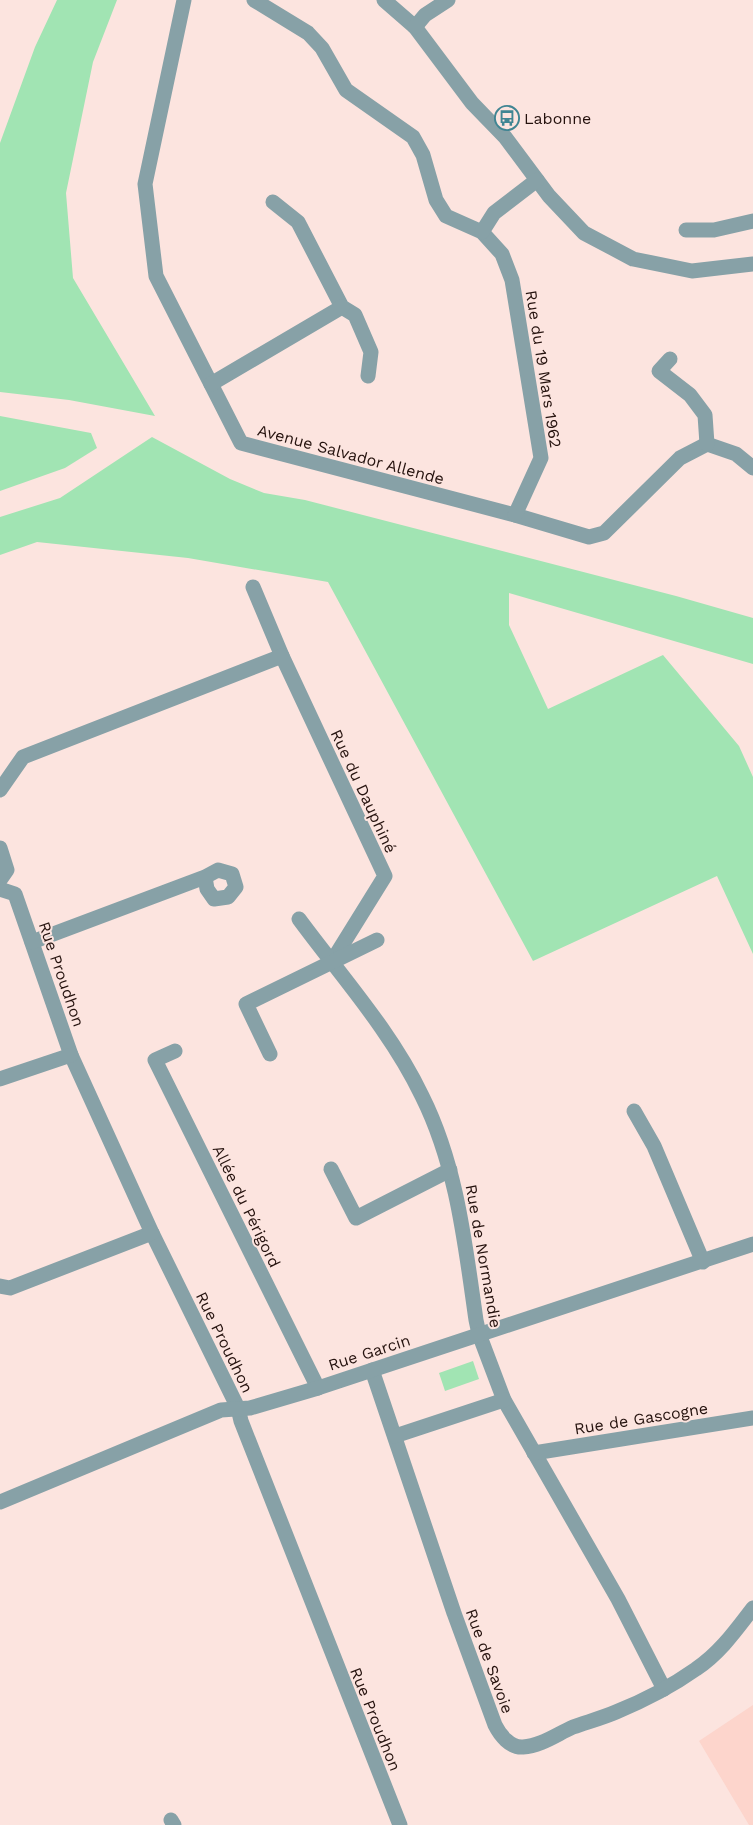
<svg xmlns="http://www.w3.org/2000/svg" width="753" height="1825" font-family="'Work Sans',sans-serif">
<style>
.built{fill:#fdd5cc}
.green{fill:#a1e4b3}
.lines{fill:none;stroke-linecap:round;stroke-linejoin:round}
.minor{stroke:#87a1a7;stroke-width:15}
.labels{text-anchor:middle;stroke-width:4;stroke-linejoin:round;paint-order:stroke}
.poi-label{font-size:16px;fill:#25120e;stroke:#fce4df;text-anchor:start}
.street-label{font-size:16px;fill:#25120e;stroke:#fce4df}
</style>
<rect width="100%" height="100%" fill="#fce4df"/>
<path class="built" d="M 753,1705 L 753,1825 L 749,1825 L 699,1741 Z"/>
<g class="green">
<path d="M 57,0 L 117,0 L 93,62 L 66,193 L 73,278 L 155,416 L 69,400 L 0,392 L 0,143 L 35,47 Z"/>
<path d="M 0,416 L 91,433 L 97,448 L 65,468 L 0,491 Z"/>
<path d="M 152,437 L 230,479 L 264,493 L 305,500 L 676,596 L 753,618 L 753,664 L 509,593 L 509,625 L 548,709 L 663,655 L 739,746 L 753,777 L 753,954 L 717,876 L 533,961 L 328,582 L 188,558 L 37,542 L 0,555 L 0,517 L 60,498 Z"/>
<path d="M 473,1361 L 479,1379 L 445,1391 L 439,1373 Z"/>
</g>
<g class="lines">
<g class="minor">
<path d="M 184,0 L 145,184 L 156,276 L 241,443 L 515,515 L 589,537 L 604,533 L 680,458 L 707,444 L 736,454 L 753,468"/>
<path d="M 254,0 L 308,33 L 322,48 L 346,90 L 413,137 L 423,155 L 436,200 L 446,216 L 482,232 L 502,254 L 512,280 L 541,458 L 515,515"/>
<path d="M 384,0 L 415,27 L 472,103 L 505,137 L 549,196 L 584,233 L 633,259 L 692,271 L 753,264"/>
<path d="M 415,27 L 425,15 L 448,0"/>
<path d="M 273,202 L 298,222 L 342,307 L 355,315 L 371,352 L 368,376"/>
<path d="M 686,230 L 714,230 L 753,221"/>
<path d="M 482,232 L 494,213 L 537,180"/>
<path d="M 670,359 L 659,371 L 690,395 L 705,415 L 707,444"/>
<path d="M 211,384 L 342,307"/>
<path d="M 253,587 L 282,656"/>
<path d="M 0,790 L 23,757 L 282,656 L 385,876 L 331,963"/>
<path d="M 0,848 L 7,870 L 0,880"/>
<path d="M 0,889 L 15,894 L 71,1055 L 152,1233 L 238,1408 L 241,1421 L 400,1825"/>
<path d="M 299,919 C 341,976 391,1031 422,1096 C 457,1166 465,1244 476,1320 L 479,1334 L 504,1400 L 618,1599 L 664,1689"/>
<path d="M 32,942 L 205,877 L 218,870 L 232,874 L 236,887 L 228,897 L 214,899 L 207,889 L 205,877"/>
<path d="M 175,1051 L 155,1060 L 318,1388"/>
<path d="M 270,1054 L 246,1004 L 377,940"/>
<path d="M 0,1079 L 71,1055"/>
<path d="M 634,1111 L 654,1146 L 703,1262"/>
<path d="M 331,1169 L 356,1218 L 450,1170"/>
<path d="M 0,1286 L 10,1288 L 152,1233"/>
<path d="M 372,1370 L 454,1613 L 495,1725 C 500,1735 510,1748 523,1747 C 541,1746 557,1734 573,1727 C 587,1722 602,1718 616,1712 C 643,1701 672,1686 696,1669 C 720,1653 736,1630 753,1608"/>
<path d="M 395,1436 L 504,1400"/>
<path d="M 534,1453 L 753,1418"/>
<path d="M 0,1502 L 221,1410 L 250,1408 L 318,1388 L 753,1244"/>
<path d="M 171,1820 L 174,1825"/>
</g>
</g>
<defs>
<symbol id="bus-ring" viewBox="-11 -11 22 22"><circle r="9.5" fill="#fce4df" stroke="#408593" stroke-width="1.5"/><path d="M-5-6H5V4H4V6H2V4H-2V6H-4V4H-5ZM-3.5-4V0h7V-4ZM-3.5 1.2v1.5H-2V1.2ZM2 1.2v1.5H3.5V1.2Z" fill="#408593"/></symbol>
</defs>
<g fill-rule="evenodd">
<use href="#bus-ring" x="493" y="104" width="28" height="28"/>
</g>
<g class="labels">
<g class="poi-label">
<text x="524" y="124">Labonne</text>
</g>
<g class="street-label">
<text transform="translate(544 369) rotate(81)" y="6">Rue du 19 Mars 1962</text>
<text transform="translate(351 454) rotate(15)" y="6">Avenue Salvador Allende</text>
<text transform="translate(364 791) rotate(65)" y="6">Rue du Dauphiné</text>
<text transform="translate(62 974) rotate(71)" y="6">Rue Proudhon</text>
<text transform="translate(247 1206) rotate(64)" y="6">Allée du Périgord</text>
<text transform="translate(484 1256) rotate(80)" y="6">Rue de Normandie</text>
<text transform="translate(225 1342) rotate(64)" y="6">Rue Proudhon</text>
<text transform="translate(369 1352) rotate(-18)" y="6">Rue Garcin</text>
<text transform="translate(641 1418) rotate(-9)" y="6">Rue de Gascogne</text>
<text transform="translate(490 1661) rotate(70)" y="6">Rue de Savoie</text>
<text transform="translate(376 1719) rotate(68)" y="6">Rue Proudhon</text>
</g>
</g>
</svg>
